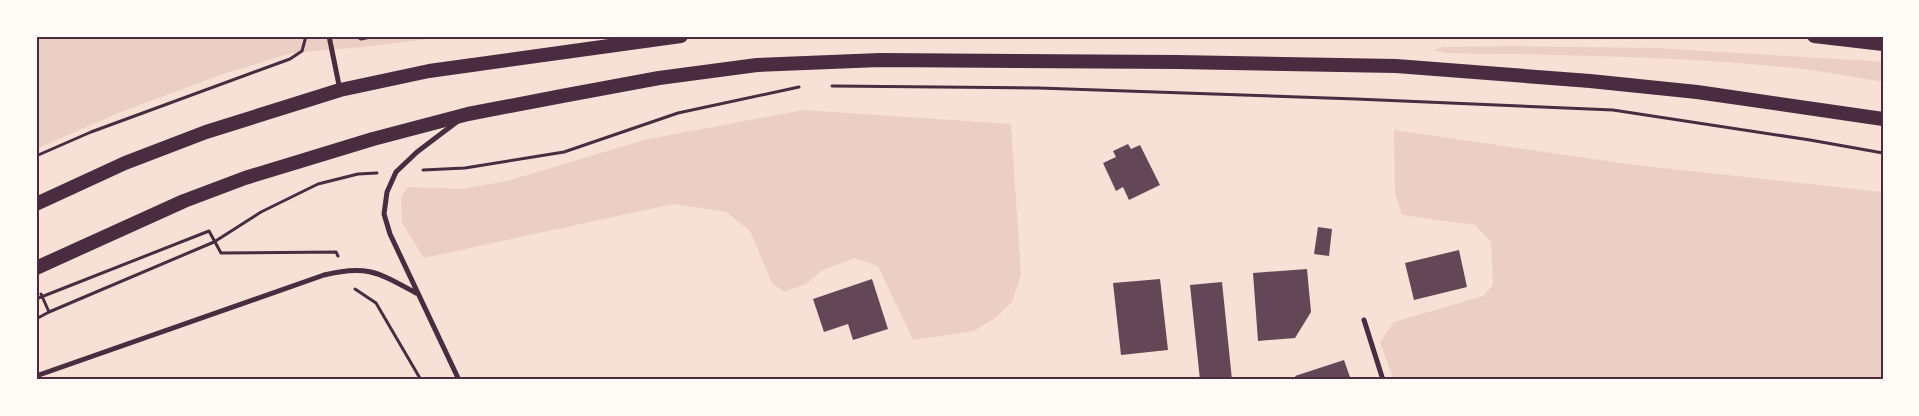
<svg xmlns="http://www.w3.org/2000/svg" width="1919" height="416" font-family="'Alegreya Sans',sans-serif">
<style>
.green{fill:#ebcfc5}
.building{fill:#644757}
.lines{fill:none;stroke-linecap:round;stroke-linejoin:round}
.path{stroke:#4a2c40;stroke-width:3}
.minor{stroke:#4a2c40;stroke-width:5}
.trunk{stroke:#4a2c40;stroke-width:14}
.neatline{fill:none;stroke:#4a2c40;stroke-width:2}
</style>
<rect width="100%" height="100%" fill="#f7e1d7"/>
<g class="green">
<path d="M 36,36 L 452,36 L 372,46 L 292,53 L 226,73 L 123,111 L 36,149 Z"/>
<path d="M 1513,46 L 1656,48 L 1871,61 L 1883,62 L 1883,82 C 1853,77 1823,71 1792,68 C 1677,56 1562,55 1446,53 L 1433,50 L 1443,47 Z"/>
<path d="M 803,110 L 1011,124 L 1021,275 L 1012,302 L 995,318 L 974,331 L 913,340 L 878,266 L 855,258 L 821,271 L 806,284 L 784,292 L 772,283 L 750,231 L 726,212 L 673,204 L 424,258 L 402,223 L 401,197 L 408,187 L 461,189 L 507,181 L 644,140 Z"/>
<path d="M 1394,130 L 1635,165 L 1883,192 L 1883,380 L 1394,380 L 1380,342 L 1394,322 L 1483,296 L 1493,285 L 1491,242 L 1475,225 L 1402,215 L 1395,193 Z"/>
</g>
<g class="building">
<path d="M 1128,144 L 1131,149 L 1140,145 L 1160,185 L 1129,200 L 1123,187 L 1116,191 L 1103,163 L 1116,157 L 1113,151 Z"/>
<path d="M 1318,227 L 1332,229 L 1329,256 L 1314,254 Z"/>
<path d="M 1459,250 L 1467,287 L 1414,300 L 1405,263 Z"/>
<path d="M 1307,269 L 1311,312 L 1295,338 L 1258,341 L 1253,273 Z"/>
<path d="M 872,279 L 888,329 L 853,340 L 848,324 L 824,332 L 813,299 Z"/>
<path d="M 1160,279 L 1168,350 L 1121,355 L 1113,283 Z"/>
<path d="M 1222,282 L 1232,380 L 1200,380 L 1190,285 Z"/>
<path d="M 1344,360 L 1351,380 L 1297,380 L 1295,376 Z"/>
</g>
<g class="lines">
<g class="path">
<path d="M 355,36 L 361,39 L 376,36"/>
<path d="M 832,86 L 1039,88 L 1356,99 L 1613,110 L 1810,140 L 1883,153"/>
<path d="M 36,156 L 91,132 L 290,59 L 302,51 L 306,36"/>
<path d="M 423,170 L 465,168 L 564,152 L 678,113 L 799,87"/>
<path d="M 355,289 L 376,303 L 421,380"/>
<path d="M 41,294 L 49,312"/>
<path d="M 36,299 L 209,231 L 221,253 L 336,252 L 338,256"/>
<path d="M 36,319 L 49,312 L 214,242 L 261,212 L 318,184 L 358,174 L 377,173"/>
</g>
<g class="minor">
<path d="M 329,36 L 340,90"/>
<path d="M 458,121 L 417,152 L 396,172 L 387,192 L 384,214 L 390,234 L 459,380"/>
<path d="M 1364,320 L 1383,380"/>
<path d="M 36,376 L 324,275 C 367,264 379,273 416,293"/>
</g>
<g class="trunk">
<path d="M 1814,36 L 1883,44"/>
<path d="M 36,204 L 125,163 L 206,132 L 340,90 L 429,71 L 681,36"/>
<path d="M 36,268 L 184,201 L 245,178 L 373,139 L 468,114 L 562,96 L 659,78 L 757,65 L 880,60 L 1177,62 L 1396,66 L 1590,81 L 1697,92 L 1883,119"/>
</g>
</g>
<rect width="1919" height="416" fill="none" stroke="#fffaf5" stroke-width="75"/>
<rect x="38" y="38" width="1844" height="340" class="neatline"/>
</svg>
